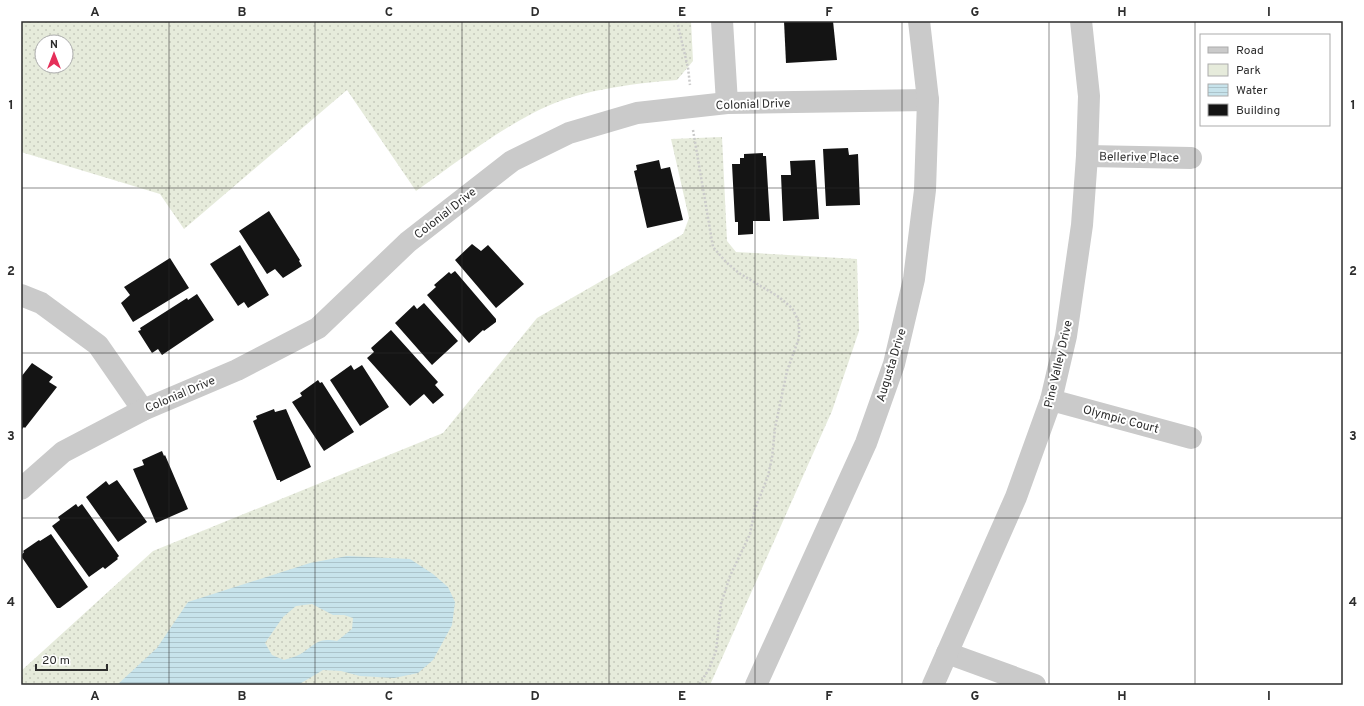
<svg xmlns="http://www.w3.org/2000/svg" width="1364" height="706" font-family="Overpass,sans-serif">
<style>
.green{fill:url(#green-dots);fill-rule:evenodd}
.water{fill:url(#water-rules);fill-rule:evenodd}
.building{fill:#141414}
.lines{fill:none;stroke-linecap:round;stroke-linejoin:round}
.path{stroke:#cacaca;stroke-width:2.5;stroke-dasharray:2 2;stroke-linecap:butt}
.minor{stroke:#cacaca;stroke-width:22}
.grid{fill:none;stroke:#2d2d2d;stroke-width:1;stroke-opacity:0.55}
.labels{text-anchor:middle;stroke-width:4;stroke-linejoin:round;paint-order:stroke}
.street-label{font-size:12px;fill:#2d2d2d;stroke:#fff}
.neatline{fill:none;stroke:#2d2d2d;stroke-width:1.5}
.grid-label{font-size:13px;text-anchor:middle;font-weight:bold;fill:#2d2d2d}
</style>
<defs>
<pattern id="green-dots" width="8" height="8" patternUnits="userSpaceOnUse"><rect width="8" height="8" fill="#e6ebdb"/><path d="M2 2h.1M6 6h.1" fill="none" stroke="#c6cabc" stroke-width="1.8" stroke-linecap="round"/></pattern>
<pattern id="water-rules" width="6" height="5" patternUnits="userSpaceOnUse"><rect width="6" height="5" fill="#c7e3eb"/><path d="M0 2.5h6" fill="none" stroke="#abc3ca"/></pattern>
</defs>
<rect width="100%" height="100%" fill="#fff"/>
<g class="green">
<path d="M 21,21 L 691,21 L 693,61 L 677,80 C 629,84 576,90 533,113 C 491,135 454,164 416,191 L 347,90 L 184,229 L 160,194 L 21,152 ZM 42,42 L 66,42 L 66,66 L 42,66 Z"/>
<path d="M 722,137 L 727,241 L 736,252 L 857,259 L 859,331 L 832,411 L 710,685 L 21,685 L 21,671 L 153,551 L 443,433 L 537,318 L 683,234 L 689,218 L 671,139 Z"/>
</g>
<path class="water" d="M 347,556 L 410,559 L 433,574 L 448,587 L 455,602 L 452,625 L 433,660 L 418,673 L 394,678 L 360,676 L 341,671 L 323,670 L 298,685 L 117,685 L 157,648 L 188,602 L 310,563 ZM 312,604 L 333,615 L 344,615 L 353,618 L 352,629 L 337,641 C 319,638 318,642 305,651 C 299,656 290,658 284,660 L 272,655 L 265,643 L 283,617 L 296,606 Z"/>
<g class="building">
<path d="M 784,21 L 833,21 L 837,60 L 786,63 Z"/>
<path d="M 848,148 L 849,155 L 858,154 L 860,205 L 826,206 L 823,149 Z"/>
<path d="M 763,153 L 763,156 L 766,156 L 770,221 L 753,221 L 753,234 L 738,235 L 738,222 L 735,222 L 732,164 L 740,164 L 740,158 L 744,158 L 744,154 Z"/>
<path d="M 659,160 L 661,169 L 670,167 L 683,220 L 647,228 L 634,171 L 637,170 L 636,165 Z"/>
<path d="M 815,160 L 819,219 L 783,221 L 781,175 L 791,175 L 790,161 Z"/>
<path d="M 269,211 L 300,260 L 299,261 L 302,266 L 283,278 L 275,269 L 267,274 L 239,231 Z"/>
<path d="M 472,244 L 481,251 L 488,245 L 524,284 L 496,308 L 455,260 Z"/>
<path d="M 240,245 L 269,295 L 248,308 L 244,302 L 238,306 L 210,264 Z"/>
<path d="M 170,258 L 189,288 L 133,322 L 121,303 L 130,295 L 124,287 Z"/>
<path d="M 455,271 L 496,319 L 496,322 L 484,331 L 483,330 L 469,343 L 427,295 L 436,287 L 434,285 L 449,272 L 451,274 Z"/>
<path d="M 197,294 L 214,320 L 162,355 L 158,349 L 152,353 L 138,331 L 141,330 L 140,328 L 187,298 L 188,300 Z"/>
<path d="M 424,303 L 458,341 L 432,365 L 395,323 L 414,305 L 417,309 Z"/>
<path d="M 391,330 L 438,382 L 435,385 L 444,395 L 433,404 L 424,394 L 410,406 L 367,358 L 374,352 L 371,348 Z"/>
<path d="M 32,363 L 53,377 L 49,382 L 57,387 L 25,428 L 24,427 L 21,430 L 21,377 Z"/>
<path d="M 351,365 L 354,370 L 362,365 L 389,407 L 360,426 L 330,380 Z"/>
<path d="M 318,380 L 320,383 L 322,382 L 354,432 L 324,451 L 292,402 L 302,396 L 300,393 Z"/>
<path d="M 274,409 L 275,412 L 286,409 L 311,467 L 280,482 L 280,480 L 277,480 L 253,421 L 257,419 L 256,416 Z"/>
<path d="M 162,451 L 164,456 L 165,455 L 188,509 L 156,523 L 133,469 L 144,465 L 142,460 Z"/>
<path d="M 117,480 L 147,522 L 118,542 L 86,497 L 106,481 L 109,485 Z"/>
<path d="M 76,504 L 78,507 L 82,504 L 119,556 L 117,558 L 118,559 L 105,569 L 103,567 L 89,577 L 52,526 L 60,520 L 58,517 Z"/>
<path d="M 51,534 L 88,587 L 60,608 L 57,608 L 21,556 L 24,552 L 23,551 L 39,540 L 40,541 Z"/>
</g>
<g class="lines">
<g class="path">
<path d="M 677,21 L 688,68 L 690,85"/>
<path d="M 693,130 L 713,247 L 726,262 L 739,273 L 779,297 L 792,308 L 799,322 L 799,338 L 787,371 L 775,428 L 772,458 L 768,476 L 755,509 L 750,534 L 730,576 L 721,604 L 716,651 L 709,669 L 699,685"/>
</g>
<g class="minor">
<path d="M 722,21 L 727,103"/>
<path d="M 1087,156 L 1191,158"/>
<path d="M 21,295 L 41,303 L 98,345 L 143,410"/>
<path d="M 1051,400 L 1191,438"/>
<path d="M 21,489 L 63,452 L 143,410 L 237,370 L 318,328 L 408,242 L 512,161 L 569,133 L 637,113 L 727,103 L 928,100"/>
<path d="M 947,653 L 1035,685"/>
<path d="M 756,685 L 866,443 L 894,364 L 914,279 L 925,190 L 928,100 L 919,21"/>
<path d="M 933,685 L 1016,497 L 1051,400 L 1066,336 L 1082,225 L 1087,156 L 1089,96 L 1081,21"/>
</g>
</g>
<path class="grid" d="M 169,21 L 169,685M 315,21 L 315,685M 462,21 L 462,685M 609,21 L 609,685M 755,21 L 755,685M 902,21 L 902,685M 1049,21 L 1049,685M 1195,21 L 1195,685M 21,188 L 1343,188M 21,353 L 1343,353M 21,518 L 1343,518"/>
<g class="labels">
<g class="street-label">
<text transform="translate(753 104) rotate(-2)" y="4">Colonial Drive</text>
<text transform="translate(1139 157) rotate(1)" y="4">Bellerive Place</text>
<text transform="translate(445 213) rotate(-38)" y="4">Colonial Drive</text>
<text transform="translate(1058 364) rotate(-77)" y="4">Pine Valley Drive</text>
<text transform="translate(891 365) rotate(-73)" y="4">Augusta Drive</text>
<text transform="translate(180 394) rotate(-23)" y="4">Colonial Drive</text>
<text transform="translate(1121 419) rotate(15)" y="4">Olympic Court</text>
</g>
</g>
<rect width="1364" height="706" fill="none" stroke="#ffffff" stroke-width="44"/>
<rect x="1200" y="34" width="130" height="92" fill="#ffffff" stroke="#ababab"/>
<rect x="1208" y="47" width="20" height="6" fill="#cacaca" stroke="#ababab"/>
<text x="1236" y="54" font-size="12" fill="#2d2d2d">Road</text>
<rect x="1208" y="64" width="20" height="12" fill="#e6ebdb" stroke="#ababab"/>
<text x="1236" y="74" font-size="12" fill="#2d2d2d">Park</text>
<rect x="1208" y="84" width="20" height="12" fill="url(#water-rules)" stroke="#ababab"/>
<text x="1236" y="94" font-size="12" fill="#2d2d2d">Water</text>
<rect x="1208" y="104" width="20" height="12" fill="#141414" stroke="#ababab"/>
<text x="1236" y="114" font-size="12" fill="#2d2d2d">Building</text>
<g transform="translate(54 54)"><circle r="19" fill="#ffffff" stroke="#ababab"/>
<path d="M0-3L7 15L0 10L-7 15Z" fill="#e52f59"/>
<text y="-6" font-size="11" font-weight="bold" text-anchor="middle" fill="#2d2d2d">N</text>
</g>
<path d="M36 664v6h71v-6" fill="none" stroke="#2d2d2d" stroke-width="2"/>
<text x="42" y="664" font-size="12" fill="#2d2d2d" stroke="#ffffff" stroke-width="3" paint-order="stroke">20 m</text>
<rect x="22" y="22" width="1320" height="662" class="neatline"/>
<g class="grid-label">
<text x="95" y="16">A</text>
<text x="242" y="16">B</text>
<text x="389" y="16">C</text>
<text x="535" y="16">D</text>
<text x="682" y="16">E</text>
<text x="829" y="16">F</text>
<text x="975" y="16">G</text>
<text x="1122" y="16">H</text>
<text x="1269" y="16">I</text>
<text x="11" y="109">1</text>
<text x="1353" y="109">1</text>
<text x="11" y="275">2</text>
<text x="1353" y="275">2</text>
<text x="11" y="440">3</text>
<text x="1353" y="440">3</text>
<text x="11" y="606">4</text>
<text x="1353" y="606">4</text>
<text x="95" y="700">A</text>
<text x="242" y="700">B</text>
<text x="389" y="700">C</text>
<text x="535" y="700">D</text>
<text x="682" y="700">E</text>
<text x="829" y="700">F</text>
<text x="975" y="700">G</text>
<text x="1122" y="700">H</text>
<text x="1269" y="700">I</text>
</g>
</svg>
